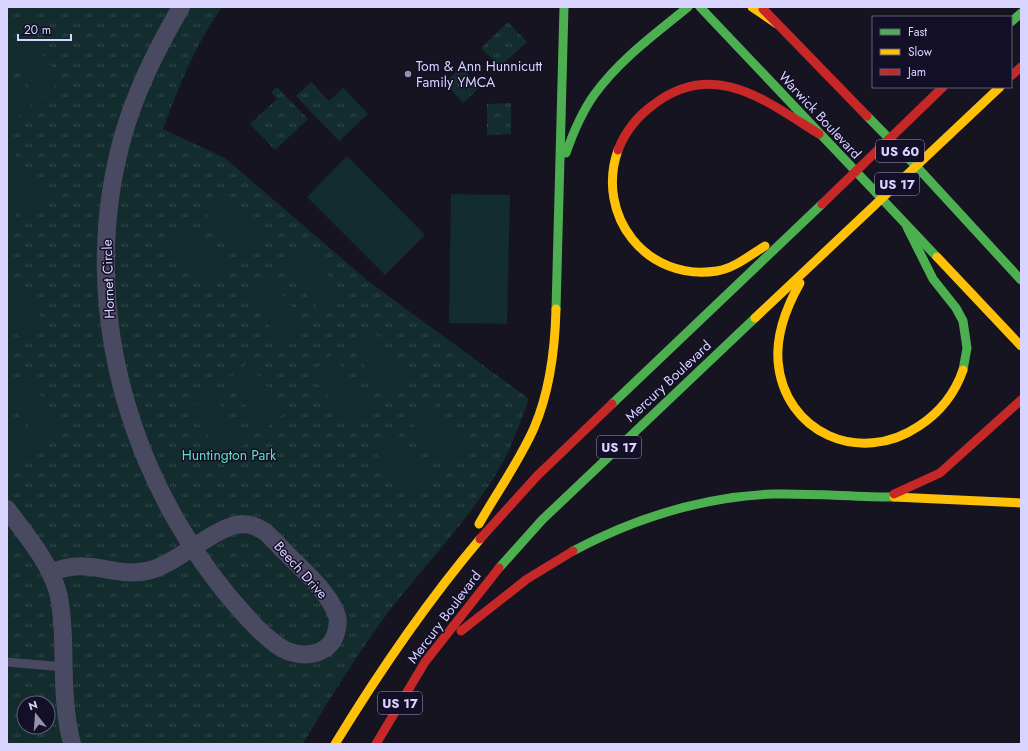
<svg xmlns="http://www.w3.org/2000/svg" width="1028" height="751" font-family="Jost,sans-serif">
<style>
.park{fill:url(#park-tufts);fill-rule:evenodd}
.pitch{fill:#132c2d}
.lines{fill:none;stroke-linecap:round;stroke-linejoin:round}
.lane{stroke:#4a4962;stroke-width:9}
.street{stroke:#4a4962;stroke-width:18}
.fast{stroke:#4caf50;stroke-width:9}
.slow{stroke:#ffc107;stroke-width:9}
.jam{stroke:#c62828;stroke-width:9}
.poi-dot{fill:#9591b1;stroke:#130f26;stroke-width:1.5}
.labels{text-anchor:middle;stroke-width:3;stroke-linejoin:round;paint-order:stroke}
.shield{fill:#130f26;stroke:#9e99be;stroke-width:1}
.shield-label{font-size:13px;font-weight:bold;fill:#d9d4ff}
.poi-label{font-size:14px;fill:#d9d4ff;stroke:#130f26;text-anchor:start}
.street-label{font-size:14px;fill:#d9d4ff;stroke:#130f26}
.park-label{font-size:14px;fill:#5fe0c0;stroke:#130f26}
</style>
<defs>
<pattern id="park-tufts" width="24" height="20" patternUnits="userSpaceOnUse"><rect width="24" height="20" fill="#132c2d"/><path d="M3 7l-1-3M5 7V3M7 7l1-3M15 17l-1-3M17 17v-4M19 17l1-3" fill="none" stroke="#354a4c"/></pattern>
</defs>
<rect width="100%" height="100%" fill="#161421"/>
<g class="park">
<path d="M 7,7 L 222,7 C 195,45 179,86 163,129 L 225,158 L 368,281 L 529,399 C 520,423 512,447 499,469 C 468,522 424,565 387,614 C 357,655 329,699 303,744 L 7,744 ZM 24,703 L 48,703 L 48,727 L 24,727 Z"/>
<path d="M 508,22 L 527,42 L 500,67 L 481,48 Z"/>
<path d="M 467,72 L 478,89 L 463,103 L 445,83 L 455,73 Z"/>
<path d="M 311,82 L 329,101 L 343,88 L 368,114 L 339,141 L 296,96 Z"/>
<path d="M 277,87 L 308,119 L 275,150 L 250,124 L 277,99 L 271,92 Z"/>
<path d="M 511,103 L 511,134 L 487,135 L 487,104 Z"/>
</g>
<g class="pitch">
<path d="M 23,31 L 62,80 L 39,99 L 7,58 L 7,44 Z"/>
<path d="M 7,74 L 32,105 L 9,124 L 7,121 Z"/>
<path d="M 7,146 L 47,193 L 25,212 L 7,192 Z"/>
<path d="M 347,156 L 425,235 L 385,275 L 307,197 Z"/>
<path d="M 225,190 L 265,239 L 242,258 L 202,209 Z"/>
<path d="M 451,194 L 510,195 L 507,324 L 449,323 Z"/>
<path d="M 7,205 L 18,218 L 7,227 Z"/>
<path d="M 187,220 L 228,270 L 205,288 L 165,239 Z"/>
<path d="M 306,248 L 346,297 L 324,316 L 283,266 Z"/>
<path d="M 7,276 L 45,321 L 22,340 L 7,322 Z"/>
<path d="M 269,279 L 309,328 L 286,346 L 246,297 Z"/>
<path d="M 369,326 L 409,374 L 386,392 L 347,344 Z"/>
<path d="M 332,355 L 372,404 L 349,422 L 310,374 Z"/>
<path d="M 248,363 L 287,411 L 265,429 L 225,381 Z"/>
<path d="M 27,379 L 68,428 L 46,447 L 7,401 L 7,397 Z"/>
<path d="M 210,392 L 249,441 L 227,459 L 188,411 Z"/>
<path d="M 431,400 L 471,449 L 448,468 L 408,418 Z"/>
<path d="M 7,415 L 38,453 L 16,472 L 7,461 Z"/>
<path d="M 394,430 L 434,479 L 412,498 L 372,448 Z"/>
</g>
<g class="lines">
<path class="lane" d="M 7,662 L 64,667"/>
<g class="street">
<path d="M 7,509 C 26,535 47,559 57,589 C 62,605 62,622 63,638 C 64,673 63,710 72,744"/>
<path d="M 51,573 C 90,555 114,580 151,570 C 179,562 217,525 242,524 C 261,524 271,537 283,550 C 300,567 330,593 337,616 C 339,622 337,627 336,633 C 330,653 309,658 290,652 C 278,648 268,638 258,629 C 133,500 74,311 123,136 C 136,90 157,49 181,7"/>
</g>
<g class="fast">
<path d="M 700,7 L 937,257"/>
<path d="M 1011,22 L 1021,13"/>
<path d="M 867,116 L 918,168 L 1021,280"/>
<path d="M 566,153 C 573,133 582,112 594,95 C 619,60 655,34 688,7"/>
<path d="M 907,227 L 933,279 L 956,308 L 963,321 L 967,348 L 963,370"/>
<path d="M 556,309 L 564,7"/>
<path d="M 612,404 L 822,204"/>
<path d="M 573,551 C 635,518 702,497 773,494 C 813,493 854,497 894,497"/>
<path d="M 499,568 L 542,520 L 755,318"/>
</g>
<g class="slow">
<path d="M 752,7 L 777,24"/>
<path d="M 618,150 C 595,215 646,282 717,271 C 735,268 750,255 765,246"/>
<path d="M 937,257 L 1021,346"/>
<path d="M 800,283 C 787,306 776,333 778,361 C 784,433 860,466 919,426 C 939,413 955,393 963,370"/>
<path d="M 755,318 L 1000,87"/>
<path d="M 894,497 L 1021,503"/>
<path d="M 479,524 C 497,492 519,462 534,428 C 550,391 555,349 556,309"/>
<path d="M 335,744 C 379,672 426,603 480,539"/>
</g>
<g class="jam">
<path d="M 763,9 L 867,116"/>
<path d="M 1011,76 L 1021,67"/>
<path d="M 618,150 C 625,132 638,116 653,105 C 714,58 766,101 819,134"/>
<path d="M 822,204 L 943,87"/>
<path d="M 894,494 L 940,473 L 1021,400"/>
<path d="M 480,539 L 537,476 L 612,404"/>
<path d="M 461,631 L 527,579 L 573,551"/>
<path d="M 376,744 L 425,662 L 499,568"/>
</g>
</g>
<circle class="poi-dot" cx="408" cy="74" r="4"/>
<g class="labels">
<g class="shield">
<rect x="876" y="140" width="48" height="22" rx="3"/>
<rect x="875" y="173" width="44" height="22" rx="3"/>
<rect x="597" y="436" width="44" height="22" rx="3"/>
<rect x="378" y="692" width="44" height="22" rx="3"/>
</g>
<g class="shield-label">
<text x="900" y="156">US 60</text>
<text x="897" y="189">US 17</text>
<text x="619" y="452">US 17</text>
<text x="400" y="708">US 17</text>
</g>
<g class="poi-label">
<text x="416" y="71">Tom &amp; Ann Hunnicutt<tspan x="416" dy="16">Family YMCA</tspan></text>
</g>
<g class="street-label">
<text transform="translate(820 115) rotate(47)" y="5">Warwick Boulevard</text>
<text transform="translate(108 279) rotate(-92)" y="5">Hornet Circle</text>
<text transform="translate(668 381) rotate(-43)" y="5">Mercury Boulevard</text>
<text transform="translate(301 570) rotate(48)" y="5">Beech Drive</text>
<text transform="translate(444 617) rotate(-53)" y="5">Mercury Boulevard</text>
</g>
<g class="park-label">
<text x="229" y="460">Huntington Park</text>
</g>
</g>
<rect width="1028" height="751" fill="none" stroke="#d9d4ff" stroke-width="16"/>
<rect x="872" y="16" width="140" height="72" fill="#130f26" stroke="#625e7d"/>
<rect x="880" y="29" width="20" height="6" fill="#4caf50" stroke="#625e7d"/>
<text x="908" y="36" font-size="12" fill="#d9d4ff">Fast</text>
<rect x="880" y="49" width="20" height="6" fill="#ffc107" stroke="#625e7d"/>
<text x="908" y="56" font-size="12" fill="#d9d4ff">Slow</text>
<rect x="880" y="69" width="20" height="6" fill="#c62828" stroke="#625e7d"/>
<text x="908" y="76" font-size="12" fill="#d9d4ff">Jam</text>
<g transform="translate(36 715) rotate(343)"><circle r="19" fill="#130f26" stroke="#625e7d"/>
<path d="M0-3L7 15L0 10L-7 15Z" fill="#9591b1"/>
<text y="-6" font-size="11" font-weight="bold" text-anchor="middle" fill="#d9d4ff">N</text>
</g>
<path d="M18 34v6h53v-6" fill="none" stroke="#d9d4ff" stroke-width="2"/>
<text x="24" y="34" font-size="12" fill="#d9d4ff" stroke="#130f26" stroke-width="3" paint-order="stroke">20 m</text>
</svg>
